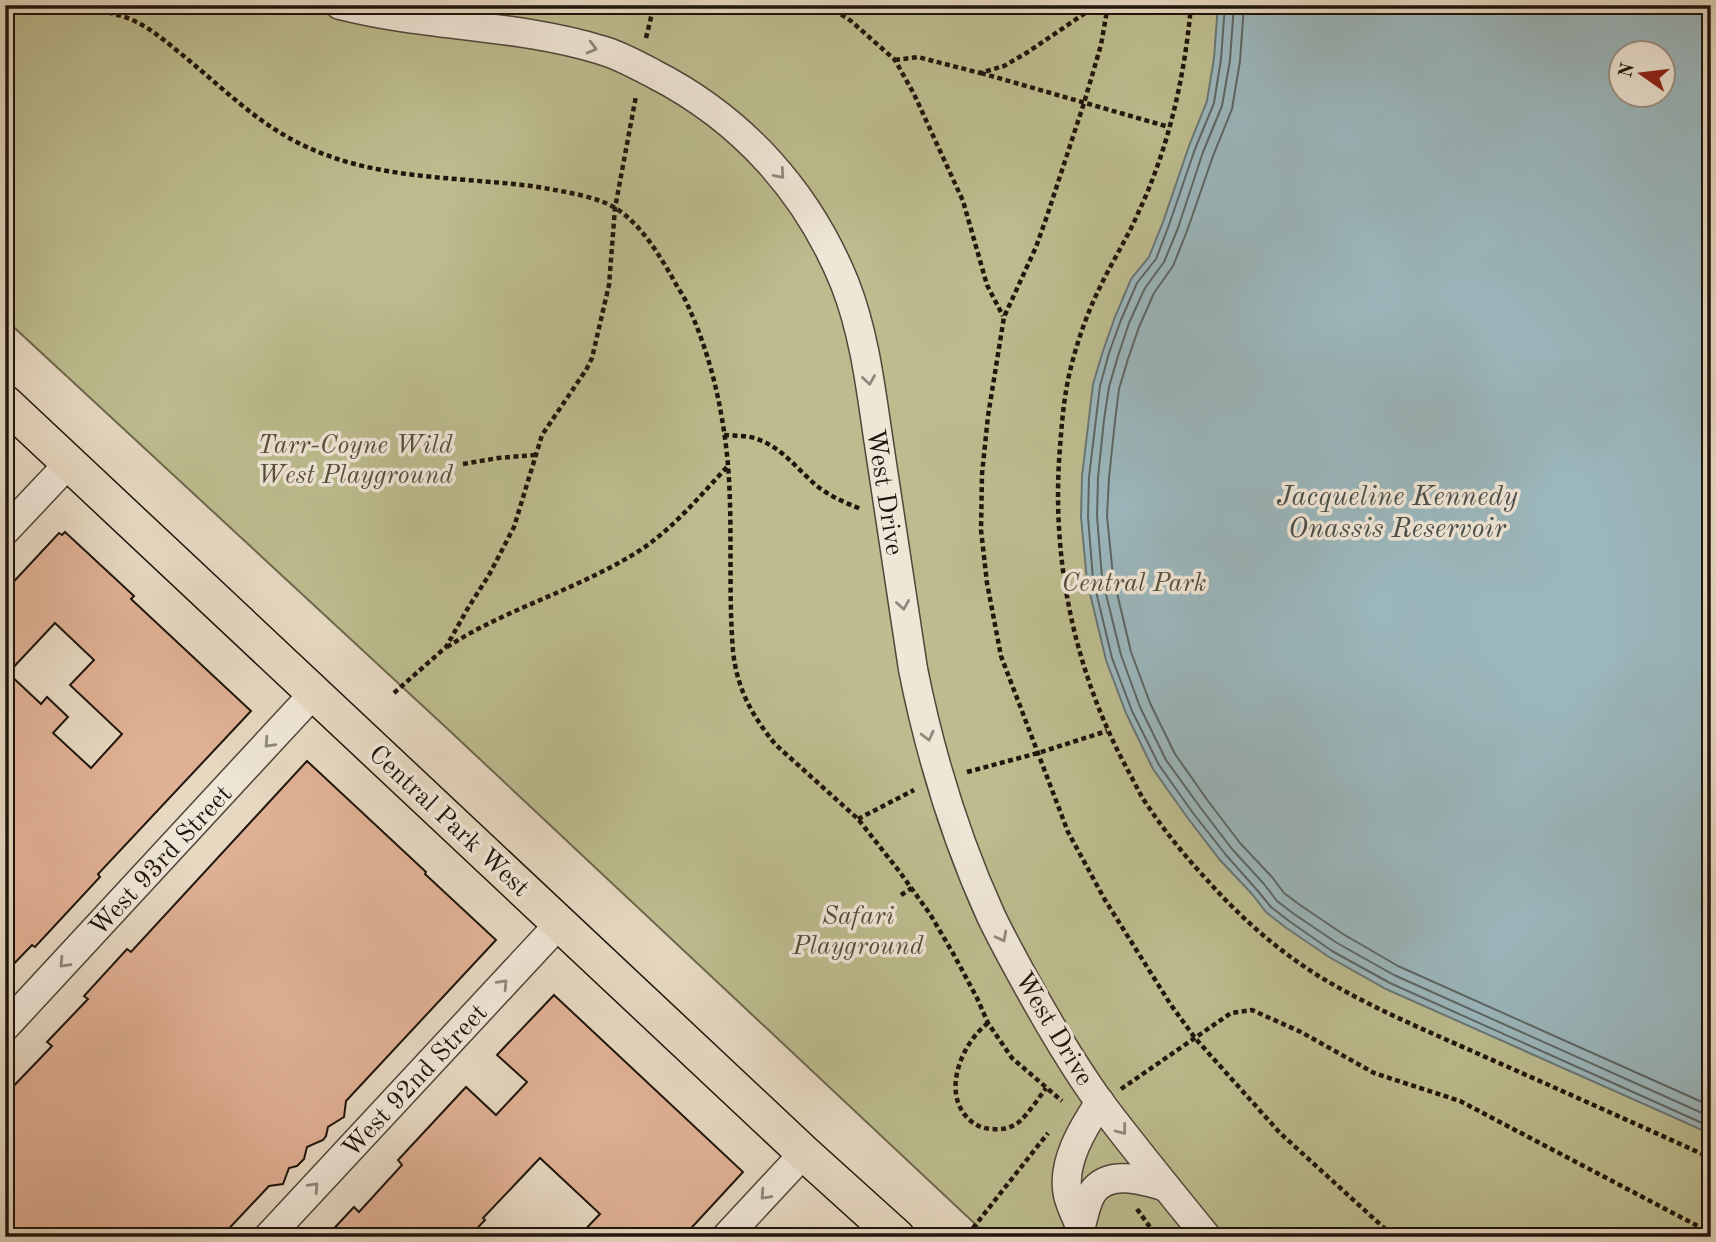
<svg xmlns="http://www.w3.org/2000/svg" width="1716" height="1242" font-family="'Old Standard TT',serif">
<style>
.green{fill:#bcbc8e;stroke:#6d684d;stroke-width:2;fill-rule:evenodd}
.water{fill:#9bb7bd;stroke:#697676;stroke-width:2;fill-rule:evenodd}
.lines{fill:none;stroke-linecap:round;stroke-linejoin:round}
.shore{stroke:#5c6664;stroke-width:2}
.building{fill:#e0b094;stroke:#1e150c;stroke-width:2;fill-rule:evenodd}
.minor-casing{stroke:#504639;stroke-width:31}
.major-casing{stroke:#1e150c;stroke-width:38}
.path{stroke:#1e150c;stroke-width:4.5;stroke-dasharray:5 3.5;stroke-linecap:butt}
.minor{stroke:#efe6d7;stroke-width:28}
.major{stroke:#e6d8c1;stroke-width:35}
.oneway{stroke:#91887c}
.labels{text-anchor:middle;stroke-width:7;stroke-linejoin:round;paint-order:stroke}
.park-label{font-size:26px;font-style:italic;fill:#554f3a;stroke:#efe6d7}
.street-label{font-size:26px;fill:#1e150c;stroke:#efe6d7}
.water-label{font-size:28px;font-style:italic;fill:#4a4e4a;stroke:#efe6d7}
</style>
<rect width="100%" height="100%" fill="#e6d8c1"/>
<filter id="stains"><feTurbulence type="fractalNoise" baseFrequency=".00286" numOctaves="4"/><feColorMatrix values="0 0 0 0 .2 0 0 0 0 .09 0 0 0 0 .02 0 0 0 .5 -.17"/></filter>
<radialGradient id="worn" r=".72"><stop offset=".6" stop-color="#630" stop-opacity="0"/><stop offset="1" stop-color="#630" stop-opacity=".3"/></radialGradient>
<path class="green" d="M 5,5 L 1711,5 L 1711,1237 L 989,1237 L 452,733 L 5,319 ZM 1622,52 L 1664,52 L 1664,94 L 1622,94 Z"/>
<path class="water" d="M 1218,5 L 1711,5 L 1711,1134 L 1386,989 L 1329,957 L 1285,927 L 1266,912 L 1252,894 L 1220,860 L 1187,817 L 1153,769 L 1126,713 L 1106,660 L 1087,581 L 1081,517 L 1082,476 L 1089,418 L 1093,384 L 1103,351 L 1115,317 L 1131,279 L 1149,257 L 1163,222 L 1189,146 L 1207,101 L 1214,58 ZM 1622,52 L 1664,52 L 1664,94 L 1622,94 Z"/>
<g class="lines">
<g class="shore">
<path d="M 1225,5 L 1221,59 L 1214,103 L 1195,149 L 1169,225 L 1156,259 L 1137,283 L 1121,320 L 1109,353 L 1100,386 L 1096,419 L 1089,477 L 1088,517 L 1093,579 L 1112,658 L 1132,711 L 1159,765 L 1193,813 L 1226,855 L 1257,890 L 1271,907 L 1289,921 L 1332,951 L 1390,983 L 1711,1127"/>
<path d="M 1234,5 L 1230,60 L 1222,106 L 1203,152 L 1178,228 L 1164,262 L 1145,288 L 1129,323 L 1118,356 L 1109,387 L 1104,420 L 1098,477 L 1097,516 L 1102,578 L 1121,655 L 1140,707 L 1166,760 L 1200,807 L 1232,849 L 1264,884 L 1277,901 L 1294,914 L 1337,943 L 1394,975 L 1711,1117"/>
<path d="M 1244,5 L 1240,61 L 1232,109 L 1213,156 L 1187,231 L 1173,266 L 1154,293 L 1139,327 L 1128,359 L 1119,389 L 1115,421 L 1109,478 L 1107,516 L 1113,576 L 1131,652 L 1150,703 L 1175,754 L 1208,801 L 1240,843 L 1272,877 L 1284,893 L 1300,905 L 1343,934 L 1398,966 L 1711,1106"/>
</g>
</g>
<g class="building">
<path d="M 65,532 L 134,596 L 131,599 L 251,711 L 98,874 L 100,877 L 35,947 L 32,945 L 5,973 L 5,591 L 59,533 L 62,535 ZM 55,623 L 94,660 L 70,685 L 122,734 L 91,768 L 53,733 L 68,717 L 47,697 L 41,704 L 8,673 Z"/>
<path d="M 307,761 L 426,872 L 425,874 L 496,940 L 346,1101 L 344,1117 L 328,1127 L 326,1136 L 323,1140 L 307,1147 L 304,1159 L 297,1166 L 289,1168 L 283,1184 L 269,1186 L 221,1237 L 5,1237 L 5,1095 L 52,1046 L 47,1042 L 88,999 L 84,996 L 127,949 L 131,952 Z"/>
<path d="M 554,995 L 743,1172 L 683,1237 L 578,1237 L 600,1214 L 540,1158 L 483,1218 L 485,1220 L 469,1237 L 326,1237 L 354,1207 L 359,1212 L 402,1165 L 398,1160 L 466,1087 L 496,1115 L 527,1082 L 497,1055 Z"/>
</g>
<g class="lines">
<defs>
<g id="minor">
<path d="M 340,5 C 426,27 517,24 601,50 C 619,55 637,65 654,74 C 742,119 808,192 845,284 C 865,335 871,391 879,444 C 890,519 902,594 913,669 C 930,754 955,837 991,916 C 1001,937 1012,957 1023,977 C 1047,1021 1072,1064 1101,1104 C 1135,1149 1171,1193 1207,1237"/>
<path d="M 5,531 L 69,463"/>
<path d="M 5,1027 L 315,692"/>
<path d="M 1081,1226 C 1084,1215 1086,1203 1092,1193 C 1108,1169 1143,1180 1166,1187"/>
<path d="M 268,1237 L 560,923"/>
<path d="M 726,1237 L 804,1153"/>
<path d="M 1083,1237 C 1080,1222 1071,1209 1068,1195 C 1061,1163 1083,1128 1100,1102"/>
</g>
<path id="major" d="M 5,403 L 804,1153 L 897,1237"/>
</defs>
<use href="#minor" class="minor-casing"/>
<use href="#major" class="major-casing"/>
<g class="path">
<path d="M 49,5 C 76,9 105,9 130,19 C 149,27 164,40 180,53 C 221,86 258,125 307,147 C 354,169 406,175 456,179 C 486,182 515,183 544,188 C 566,192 599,197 617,209 C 641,225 658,253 672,277 C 677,287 684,296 688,306 C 711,356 723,410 728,465 C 733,527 728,589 733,651 C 737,689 752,716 776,745 L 858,819 L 899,871 L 930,914 L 954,955 L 977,998 L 988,1023 L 1012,1058 L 1062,1101"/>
<path d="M 827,5 L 851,21 L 895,60 L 914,94 L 963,201 L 987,285 L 1003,316"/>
<path d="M 1108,5 L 1101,45 L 1084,103 L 1047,216 L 1036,247 L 1004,317 L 988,416 L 982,474 L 981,530 L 987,583 L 1001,656 L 1068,832 L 1105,900 L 1171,1005 L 1195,1038 L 1280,1133 L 1394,1237"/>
<path d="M 1191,5 C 1185,75 1169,147 1139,211 C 1128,237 1113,260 1101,285 C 1087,313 1077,342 1070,371 C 1064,396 1062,421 1060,447 C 1051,556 1073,666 1124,763 C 1130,774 1136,786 1142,797 C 1161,827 1184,855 1208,881 C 1240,917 1276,949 1317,975 C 1369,1007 1425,1030 1481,1055 C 1558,1089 1634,1123 1711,1158"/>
<path d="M 646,38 L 654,5"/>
<path d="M 895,60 L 918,57 L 980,73 L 1004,66 L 1028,52 L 1097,5"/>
<path d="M 981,73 L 1169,127"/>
<path d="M 724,435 C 737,436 751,435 762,441 C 784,450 799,471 817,486 C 831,497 846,503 861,509"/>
<path d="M 463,464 L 498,458 L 535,455"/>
<path d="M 447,647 C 504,610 570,592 629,557 C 668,535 697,499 727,467"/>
<path d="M 394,693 L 446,647 L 468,608 L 489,575 L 514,527 L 542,435 L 586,370 L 592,358 L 609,285 L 615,208 L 636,96"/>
<path d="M 967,772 L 1038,753 L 1107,731"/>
<path d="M 858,819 L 914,790"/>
<path d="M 901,895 L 912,888"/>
<path d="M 988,1023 C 963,1042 943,1088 965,1115 C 972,1124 982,1129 993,1129 C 1002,1130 1011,1128 1019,1122 C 1029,1113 1038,1099 1046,1088"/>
<path d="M 1121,1089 L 1231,1013 L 1252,1010 L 1301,1032 L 1374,1073 L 1460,1101 L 1711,1233"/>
<path d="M 1137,1209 L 1157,1237"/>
<path d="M 973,1228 L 1048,1133"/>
</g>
<use href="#minor" class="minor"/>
<use href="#major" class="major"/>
</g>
<defs><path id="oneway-chevron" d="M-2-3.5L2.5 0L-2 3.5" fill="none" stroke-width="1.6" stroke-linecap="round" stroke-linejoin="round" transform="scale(1.75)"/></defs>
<g class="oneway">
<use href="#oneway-chevron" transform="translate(592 48) rotate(15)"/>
<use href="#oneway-chevron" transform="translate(780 174) rotate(49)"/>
<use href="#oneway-chevron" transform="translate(869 380) rotate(81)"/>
<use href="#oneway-chevron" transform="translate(903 605) rotate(81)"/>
<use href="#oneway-chevron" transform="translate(928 736) rotate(76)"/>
<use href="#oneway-chevron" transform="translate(269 743) rotate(133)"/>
<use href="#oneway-chevron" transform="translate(1002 937) rotate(62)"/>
<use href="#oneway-chevron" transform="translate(64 963) rotate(133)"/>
<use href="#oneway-chevron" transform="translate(503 984) rotate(-47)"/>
<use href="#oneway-chevron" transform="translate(1122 1130) rotate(52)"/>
<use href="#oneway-chevron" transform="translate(314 1187) rotate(-47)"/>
<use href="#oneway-chevron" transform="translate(765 1195) rotate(133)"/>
</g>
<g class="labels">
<g class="park-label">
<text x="355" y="453">Tarr-Coyne Wild<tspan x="355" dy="30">West Playground</tspan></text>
<text x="1134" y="591">Central Park</text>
<text x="858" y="924">Safari<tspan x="858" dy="30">Playground</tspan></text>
</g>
<g class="street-label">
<text transform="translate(886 492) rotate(81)" y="9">West Drive</text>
<text transform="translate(450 820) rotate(43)" y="9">Central Park West</text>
<text transform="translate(160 860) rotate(-47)" y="9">West 93rd Street</text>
<text transform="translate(1055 1028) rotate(59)" y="9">West Drive</text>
<text transform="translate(414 1080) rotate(-47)" y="9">West 92nd Street</text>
</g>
<g class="water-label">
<text x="1397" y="505">Jacqueline Kennedy<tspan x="1397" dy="32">Onassis Reservoir</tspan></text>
</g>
</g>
<rect width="1716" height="1242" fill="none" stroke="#e6d8c1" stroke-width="28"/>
<rect x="7" y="7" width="1702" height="1228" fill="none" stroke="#1e150c" stroke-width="3.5"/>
<rect x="14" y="14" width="1688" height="1214" fill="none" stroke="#1e150c" stroke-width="2"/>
<g transform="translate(1642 74) rotate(284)"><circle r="33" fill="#efe6d7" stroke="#9b9286" stroke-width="2"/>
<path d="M0-5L12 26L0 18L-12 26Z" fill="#8f2418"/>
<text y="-10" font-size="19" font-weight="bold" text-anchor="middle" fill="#1e150c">N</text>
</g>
<rect width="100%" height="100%" filter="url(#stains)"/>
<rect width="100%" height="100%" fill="url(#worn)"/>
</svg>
